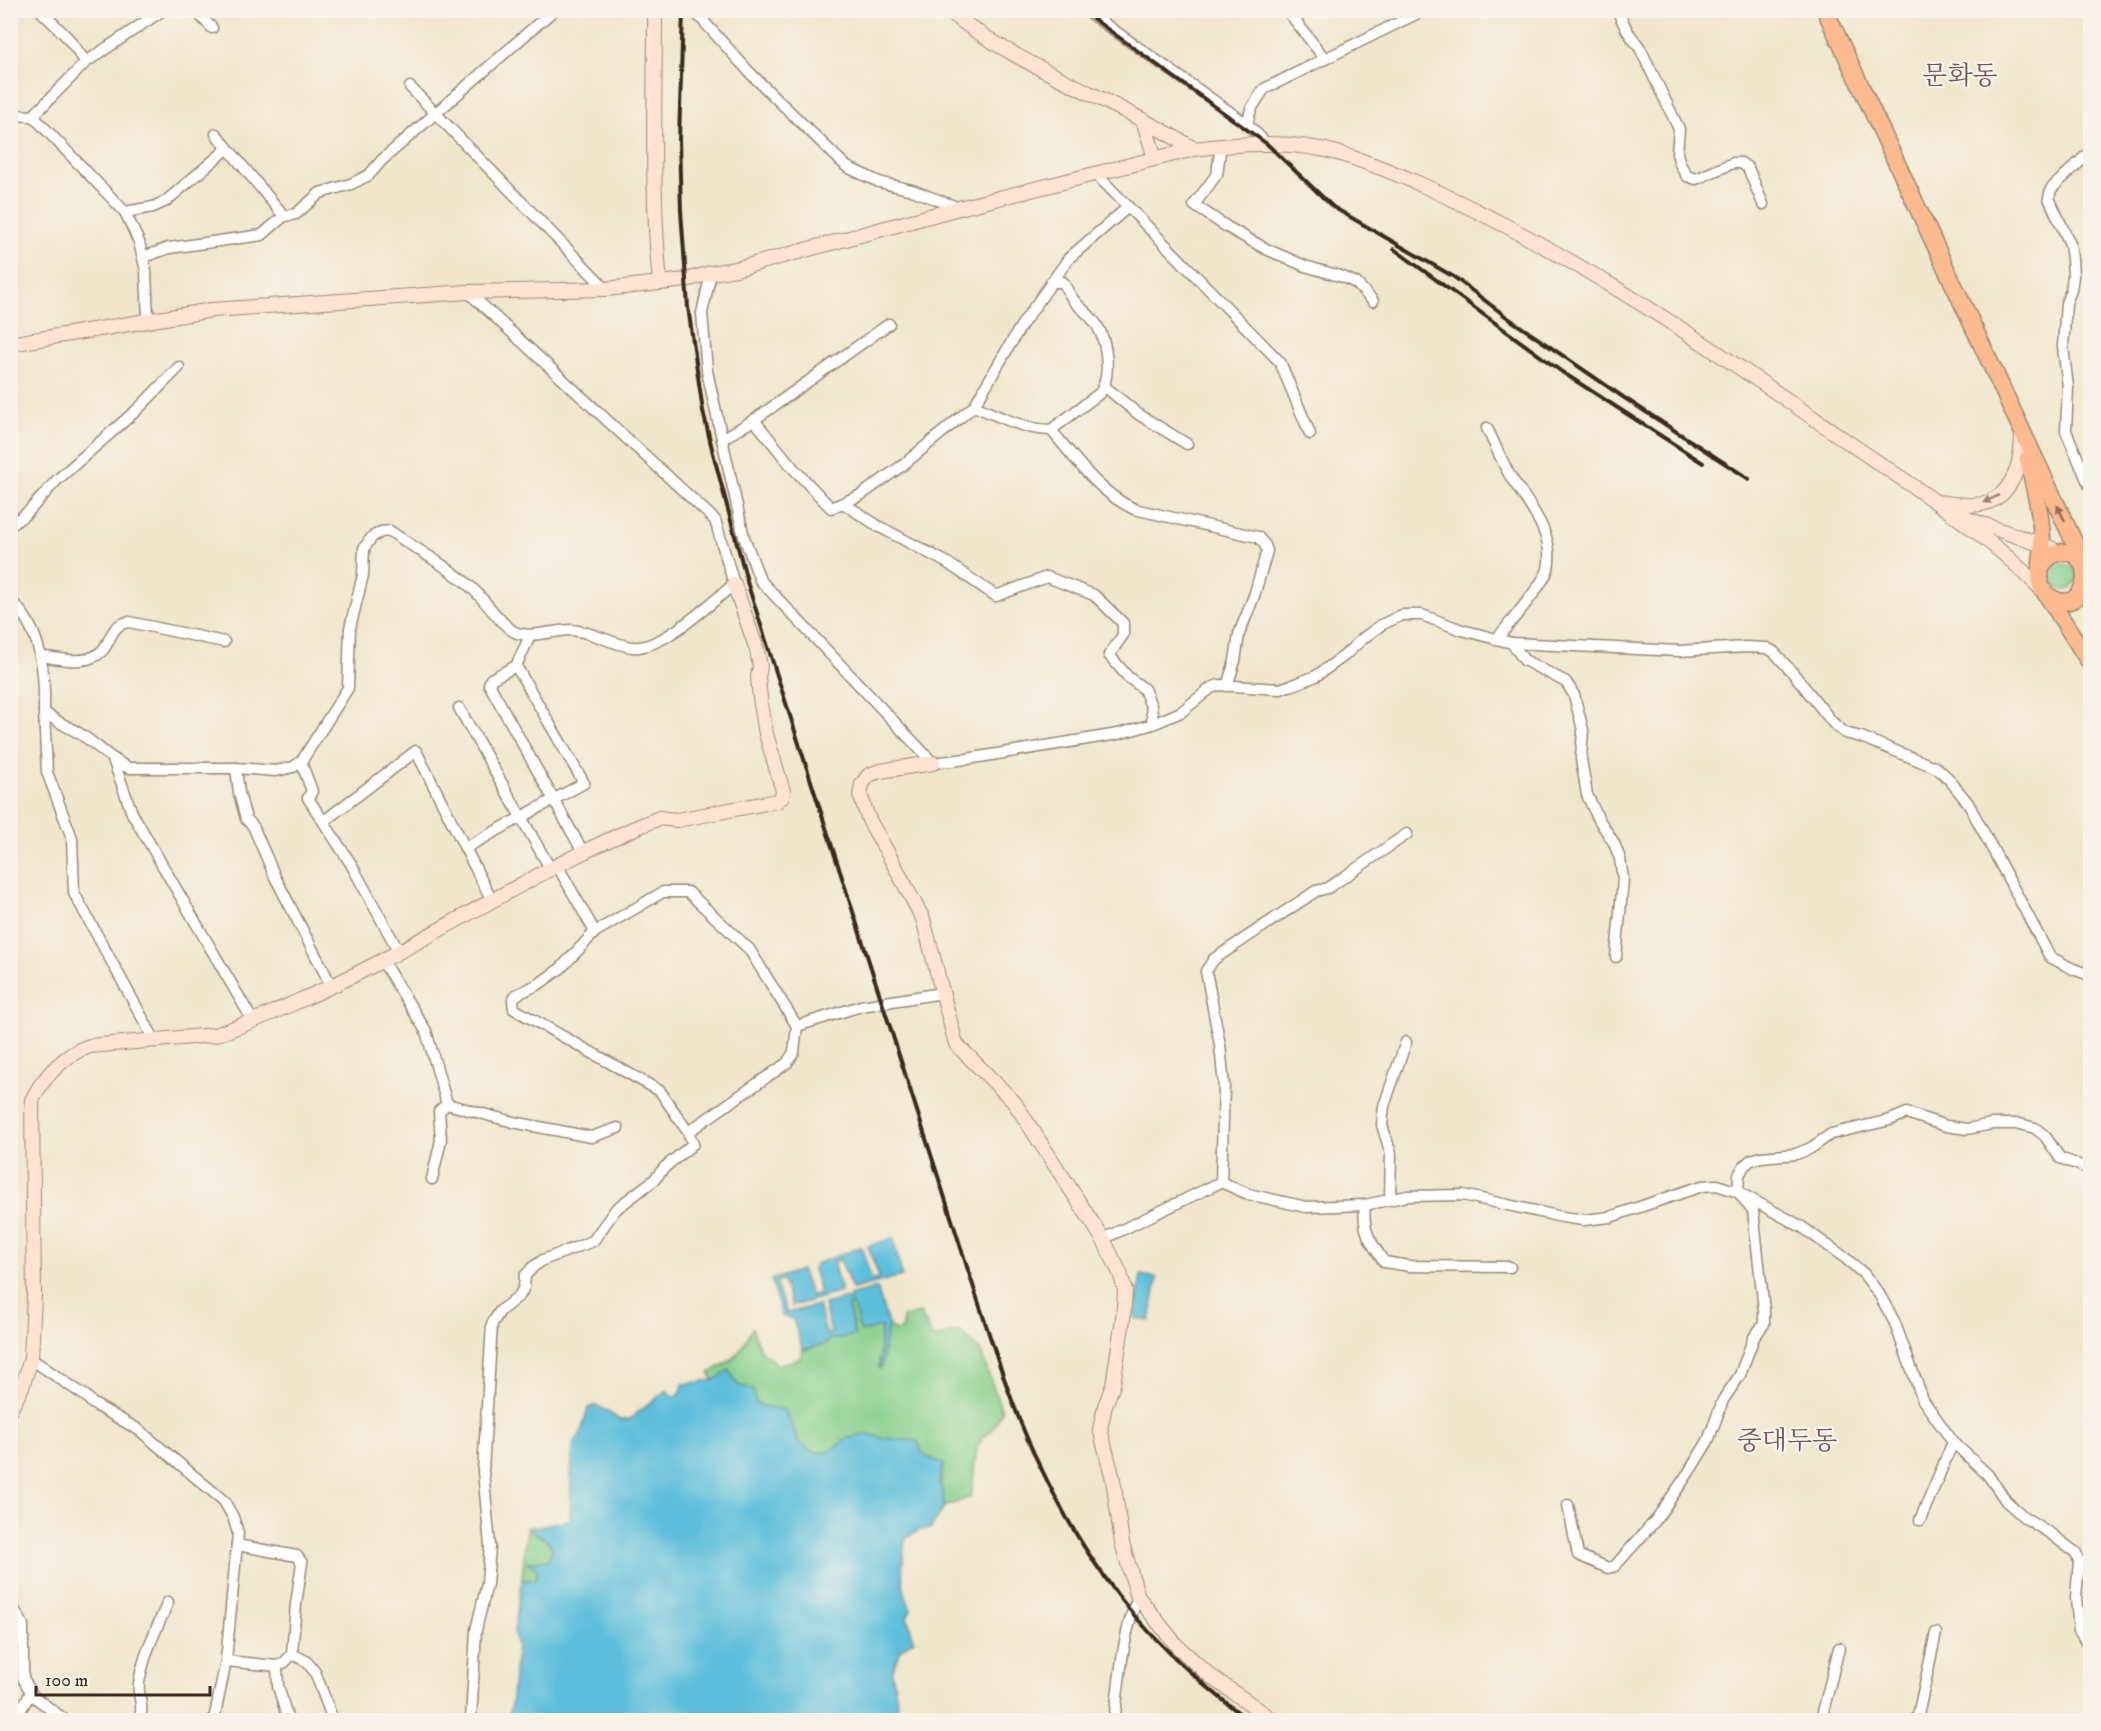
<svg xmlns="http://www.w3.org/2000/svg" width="2101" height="1731" font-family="'IM FELL DW Pica','Noto Serif KR',serif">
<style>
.green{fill:#86cf8b;stroke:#607c54;stroke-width:1.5}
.water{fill:#5cbedb;stroke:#4c747c;stroke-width:1.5}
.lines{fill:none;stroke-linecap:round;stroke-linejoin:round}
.street-casing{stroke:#968875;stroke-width:13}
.secondary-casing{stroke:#968875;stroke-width:16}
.primary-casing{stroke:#968875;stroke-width:19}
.street{stroke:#fff;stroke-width:10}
.secondary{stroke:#fee3d2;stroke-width:14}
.primary{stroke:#fcba8e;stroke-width:16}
.rail{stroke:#3b2a1e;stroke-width:4}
.oneway{fill:#9c8678}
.oneway2{fill:#926b50}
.labels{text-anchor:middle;stroke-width:4.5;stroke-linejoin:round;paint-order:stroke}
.quarter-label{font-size:26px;fill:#745560;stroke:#f7f3e8}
</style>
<rect width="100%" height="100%" fill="#f7f3e8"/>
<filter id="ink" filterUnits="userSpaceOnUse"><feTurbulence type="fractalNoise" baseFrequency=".0167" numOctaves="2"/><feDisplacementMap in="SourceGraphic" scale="12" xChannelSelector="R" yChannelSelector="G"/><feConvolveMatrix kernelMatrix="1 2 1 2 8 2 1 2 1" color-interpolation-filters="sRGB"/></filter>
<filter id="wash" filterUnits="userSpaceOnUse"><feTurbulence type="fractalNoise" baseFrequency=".008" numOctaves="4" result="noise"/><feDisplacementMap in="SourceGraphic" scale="24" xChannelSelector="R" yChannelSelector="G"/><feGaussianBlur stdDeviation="1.35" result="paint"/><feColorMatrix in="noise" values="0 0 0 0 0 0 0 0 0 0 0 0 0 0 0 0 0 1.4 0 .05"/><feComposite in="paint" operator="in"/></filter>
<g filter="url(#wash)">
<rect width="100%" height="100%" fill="#f0e6cc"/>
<g class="green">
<circle cx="2064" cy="577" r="13"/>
<path d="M 852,1303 L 881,1327 L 879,1368 L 881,1368 L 887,1328 L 889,1327 L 896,1331 L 902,1330 L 903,1317 L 920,1313 L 933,1338 L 959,1331 L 980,1350 L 1002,1411 L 992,1430 L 983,1437 L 977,1447 L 971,1497 L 944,1507 C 943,1488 938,1483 944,1465 L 923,1455 L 917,1441 L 884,1438 L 869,1434 L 848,1438 L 827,1453 L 813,1452 L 799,1444 L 785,1410 C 758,1409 737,1393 714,1380 L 709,1373 C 734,1361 741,1353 752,1328 C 755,1334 756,1341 759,1347 C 763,1355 771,1356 776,1365 L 800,1359 L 803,1350 L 827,1343 L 827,1340 L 855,1335 L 848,1305 Z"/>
<path d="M 528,1528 L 548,1541 L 553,1549 L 548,1560 L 528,1562 L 538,1570 L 536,1580 L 522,1580 L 526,1536 Z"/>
</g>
<g class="water">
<path d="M 893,1238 L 902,1276 L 852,1289 L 840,1259 L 833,1262 L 841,1292 L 792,1306 L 783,1280 L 775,1283 L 787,1313 L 818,1305 L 827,1335 L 831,1333 L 824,1304 L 847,1298 L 849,1301 L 851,1300 L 850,1296 L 877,1288 L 889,1327 L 887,1328 L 881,1368 L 879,1368 L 881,1327 L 861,1332 L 852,1304 L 848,1306 L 855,1335 L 828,1340 L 828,1343 L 803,1350 L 793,1319 L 782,1316 L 771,1280 L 801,1270 L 811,1296 L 820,1293 L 813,1269 L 815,1264 L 861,1247 L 872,1280 L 879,1277 L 868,1246 Z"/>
<path d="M 1141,1275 L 1157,1278 L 1150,1321 L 1134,1318 Z"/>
<path d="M 729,1370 L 738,1385 L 753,1389 L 756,1404 L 775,1409 L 785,1410 L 799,1443 L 813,1452 L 827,1453 L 848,1438 L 869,1434 L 884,1438 L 918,1441 L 923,1455 L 944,1464 L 939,1482 L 943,1491 L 944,1507 L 931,1528 L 919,1530 L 905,1539 C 902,1564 899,1586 911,1609 L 907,1617 L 914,1640 L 900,1650 L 892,1672 L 898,1707 L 893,1720 L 508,1720 L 511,1707 L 517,1645 L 514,1632 L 522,1580 L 536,1580 L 538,1570 L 527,1562 L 548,1560 L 553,1549 L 548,1541 L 528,1528 L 570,1520 C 571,1493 570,1468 574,1441 L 580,1436 L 588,1408 L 597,1405 L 620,1420 L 630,1420 C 641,1408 655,1401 666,1390 L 674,1397 L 681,1393 L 683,1384 L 714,1380 Z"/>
</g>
</g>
<g filter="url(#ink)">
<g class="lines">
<defs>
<g id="street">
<path d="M 40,10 L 67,37 L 86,62"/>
<path d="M 195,10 L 212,28"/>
<path d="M 1085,10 L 1247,124 L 1267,144"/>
<path d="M 1287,10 L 1325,59"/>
<path d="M 1617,10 L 1628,32 L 1640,48 L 1679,129 L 1677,153 L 1680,164 L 1687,176 L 1696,179 L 1733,163 L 1741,163 L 1748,168 L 1763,204"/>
<path d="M 697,14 L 752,75 L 847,167 L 879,182 L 912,190 L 959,208"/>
<path d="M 410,87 L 606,289"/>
<path d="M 10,115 L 33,116"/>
<path d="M 1247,124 L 1251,109 L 1264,89 L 1424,10"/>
<path d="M 216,134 L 284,216 L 296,214 L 320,193 L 351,184 L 369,175 L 382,160 L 554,10"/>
<path d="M 1221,145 L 1217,174 L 1194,205 L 1227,227 L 1266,249 L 1305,266 L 1343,277 L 1356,283 L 1373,301"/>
<path d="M 2090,152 L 2051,189 L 2049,198 L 2070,244 L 2072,259 L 2073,276 L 2071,290 L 2066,303 L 2063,347 L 2068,387 L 2066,431 L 2090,487"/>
<path d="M 1096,174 L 1280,362 L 1310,434"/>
<path d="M 125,212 L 153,207 L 166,201 L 227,149"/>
<path d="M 143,257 L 169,248 L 262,235 L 284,216"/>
<path d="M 711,273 L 702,313 L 707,371 L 722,439 L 754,420 L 889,324"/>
<path d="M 1051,282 L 1063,282 C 1066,288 1069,294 1073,299 C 1078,307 1087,312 1093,320 C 1107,336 1112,375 1100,393 L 1051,430"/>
<path d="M 148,320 L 146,271 L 139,242 L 125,212 L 33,116 L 86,62 L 163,10"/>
<path d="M 1104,386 L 1138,414 L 1187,444"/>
<path d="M 974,406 C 999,416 1024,430 1051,430 C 1076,459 1098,492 1134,509 L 1258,537 L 1265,545 L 1267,551 L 1254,596 L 1239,634 L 1235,661 L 1227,686"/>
<path d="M 754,420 L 793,468 L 831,508 L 861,495 L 903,465 L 974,406 L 1021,326 L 1069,258 L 1128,207"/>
<path d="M 1487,428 C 1494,443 1501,459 1509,474 C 1526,502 1556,533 1548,569 C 1544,584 1507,626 1496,640"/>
<path d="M 722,439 L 744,537 L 760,580 L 933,763 L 967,759 L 1118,734 L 1153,724 L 1181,712 L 1211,688 L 1219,685 L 1280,689 L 1298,683 L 1316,676 L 1344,656 L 1361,640 L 1381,625 L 1402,615 L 1422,615 L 1462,630 L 1512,643 L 1679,651 L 1746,647 L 1767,648 L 1774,652 L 1793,673 L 1833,723 L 1845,733 L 1861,737 L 1937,768 L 1948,778 L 1968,803 L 2050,957 L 2073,969 L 2090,975"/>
<path d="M 843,503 L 878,526 L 946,562 L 996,596 L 1047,577 L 1094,595 L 1123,623 L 1123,635 L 1109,655 L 1128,677 L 1144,689 L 1151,706 L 1153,724"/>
<path d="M 10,526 L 28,512 L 57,480 L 139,408 L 179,367"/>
<path d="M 10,600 C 42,628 45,673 44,712"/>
<path d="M 530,636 L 516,666 L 491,679 L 489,684 L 583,852"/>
<path d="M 1512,643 L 1524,660 L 1566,682 L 1574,695 L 1583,730 L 1581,759 L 1587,795 L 1598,818 L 1614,843 L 1620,859 L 1623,879 L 1616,957"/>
<path d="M 40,656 C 57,658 77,664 93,657 C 114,648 106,625 129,622 L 224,642"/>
<path d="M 459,708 L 550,868"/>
<path d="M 114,762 L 132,813 L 253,1021"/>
<path d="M 301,762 L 312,791 L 308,798 L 351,864 L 399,952"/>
<path d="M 236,768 L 239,793 L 246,819 L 253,826 L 275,877 L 332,987"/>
<path d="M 324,821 L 416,751 L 492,901"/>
<path d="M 465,848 L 584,783 L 516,666"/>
<path d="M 557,865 L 595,932"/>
<path d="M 383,962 L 426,1031 L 447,1104 L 439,1111 L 441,1140 L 432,1179"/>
<path d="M 797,1026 L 861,1006 L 942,993"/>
<path d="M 154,1039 L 74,893 L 72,838 L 47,772 L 44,712 C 55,721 65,725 77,732 C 96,743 109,759 129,768 L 236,768 L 276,771 L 293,767 L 301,762 L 348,688 L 350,628 L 363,575 L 364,548 L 372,537 L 381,532 L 390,531 C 417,550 448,566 472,588 C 484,599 501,624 513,631 C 527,640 554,630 571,630 C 592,631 611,644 632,647 C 661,651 712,602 734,584 L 715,520 L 468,292"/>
<path d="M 447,1104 L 513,1122 L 591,1137 L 618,1128"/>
<path d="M 1221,1182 L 1224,1086 L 1220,1045 L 1206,971 L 1214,959 L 1316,891 L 1328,888 L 1407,834"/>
<path d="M 1390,1198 L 1391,1154 L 1382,1125 L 1384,1106 L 1406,1042"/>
<path d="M 1365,1205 C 1362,1231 1370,1241 1384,1262 L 1410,1266 L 1510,1267"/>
<path d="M 1103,1239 L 1221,1182 L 1248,1194 L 1306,1207 L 1365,1205 L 1407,1196 L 1463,1195 L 1562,1217 L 1584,1220 L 1610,1217 L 1702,1186 L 1717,1185 L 1738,1192 L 1802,1227 L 1844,1257 L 1864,1274 L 1879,1294 L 1894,1321 L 1923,1400 L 1953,1442 L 1988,1475 L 2006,1501 L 2024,1517 L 2051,1534 L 2076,1553 L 2079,1561 L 2076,1598 L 2079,1631 L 2090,1646"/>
<path d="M 31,1359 L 87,1397 L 92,1403 L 139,1430 L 224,1501 L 233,1517 L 238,1533 L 226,1661 L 214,1720"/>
<path d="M 1568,1505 L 1578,1555 L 1608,1568 L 1615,1566 L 1655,1521 L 1689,1472 L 1708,1441 L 1723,1400 L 1740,1375 L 1754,1337 L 1764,1324 L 1764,1310 L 1753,1210 L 1738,1192 L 1739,1175 L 1744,1166 L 1751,1160 L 1761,1157 L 1796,1154 L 1811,1148 L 1831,1134 L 1890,1120 L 1907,1113 L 1946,1126 L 1967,1129 L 1992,1124 L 2020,1124 L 2035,1128 L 2045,1136 L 2060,1158 L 2090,1169"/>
<path d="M 1920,1520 L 1953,1442"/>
<path d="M 10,1602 L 23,1625 L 23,1678 L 33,1696 L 65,1720"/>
<path d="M 292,1654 L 306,1661 L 315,1672 L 333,1720"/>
<path d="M 226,1661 L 277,1666 L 285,1662 L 292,1654 L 296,1604 L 302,1563 L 297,1556 L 237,1545"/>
<path d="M 277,1666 L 278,1686 L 288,1720"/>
<path d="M 14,1720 L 31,1693"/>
<path d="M 139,1720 C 145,1705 137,1698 139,1683 C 144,1653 156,1630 168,1602"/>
<path d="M 471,1720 L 476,1630 L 487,1584 L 490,1546 L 483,1471 L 492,1324 L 500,1311 L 520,1295 L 524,1287 L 525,1276 L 533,1267 L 543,1260 L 593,1241 L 616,1209 L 654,1180 L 665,1167 L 693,1144 L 688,1132 L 787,1063 L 794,1052 L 797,1026 L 749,949 L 688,892 L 663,892 L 595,932 L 561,968 L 539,984 L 516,995 L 513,1000 L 514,1009 L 660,1091 L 688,1132"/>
<path d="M 1114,1720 C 1120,1680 1122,1635 1138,1597"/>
<path d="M 1821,1720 L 1839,1648"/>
<path d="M 1917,1720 L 1936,1633"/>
</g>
<g id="secondary">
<path d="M 655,10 C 655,101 651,193 660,283"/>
<path d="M 947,10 C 1022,69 1114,99 1194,149"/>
<path d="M 1143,120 L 1155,158"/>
<path d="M 10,344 L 212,310 L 468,292 L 606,289 L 686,280 L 711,273 L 736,269 L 959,208 L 1194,149 C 1242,143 1294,140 1341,154 C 1399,172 1454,199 1508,227 C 1626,289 1736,364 1845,440 C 1913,487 1986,531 2044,592"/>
<path d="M 1936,502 C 1947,503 1958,505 1969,505 C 2011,506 2022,466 2022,432"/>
<path d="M 1965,518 L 2051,548"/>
<path d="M 933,763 L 880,771 L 869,775 L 862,784 L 860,795 L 869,820 L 891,859 L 923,919 L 956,1044 L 1014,1102 L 1103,1239 L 1120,1273 L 1125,1290 L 1123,1319 L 1113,1385 L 1105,1406 L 1100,1429 L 1113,1479 L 1122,1543 L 1138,1597 L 1177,1646 L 1209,1675 L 1273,1720"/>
<path d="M 10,1410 L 22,1387 L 31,1359 L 34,1295 L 32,1100 C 43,1077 66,1053 90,1046 L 214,1035 C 241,1027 267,1015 294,1003 C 420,949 532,869 659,818 L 677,820 L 777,801 L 782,797 L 783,791 L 766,734 L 760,698 L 758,677 L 760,667 L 757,650 L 734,584"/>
</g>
<g id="primary">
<path d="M 1825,10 L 2090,576"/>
<path d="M 2028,459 C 2034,487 2042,515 2042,544 C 2043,558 2038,572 2041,586 L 2090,663"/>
<path d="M 2040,569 C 2045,559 2053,552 2065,552 C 2101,555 2084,626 2045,593"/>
</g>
</defs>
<use href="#street" class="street-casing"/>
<use href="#secondary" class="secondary-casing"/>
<use href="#primary" class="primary-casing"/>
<use href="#street" class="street"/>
<use href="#secondary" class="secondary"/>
<use href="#primary" class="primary"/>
<g class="rail">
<path d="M 683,10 L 679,140 L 681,211 L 688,307 L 703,411 L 713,453 L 748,585 L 979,1304 C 998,1360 1015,1417 1042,1470 C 1059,1506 1080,1543 1104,1576 C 1142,1632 1195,1679 1248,1720"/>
<path d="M 1081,10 L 1267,144 L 1333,207 L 1454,277 L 1508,318 L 1623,397 L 1749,479"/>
<path d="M 1394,249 L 1562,372 L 1703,463"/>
</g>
</g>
<defs><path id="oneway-solid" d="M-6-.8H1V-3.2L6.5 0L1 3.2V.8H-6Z" transform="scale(1.5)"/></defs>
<use class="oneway" href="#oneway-solid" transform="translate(1991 499) rotate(155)"/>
<use class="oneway2" href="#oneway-solid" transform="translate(2061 513) rotate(-116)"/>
</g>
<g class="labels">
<g class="quarter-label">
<text x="1960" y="84">문화동</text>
<text x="1787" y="1449">중대두동</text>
</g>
</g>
<rect width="2101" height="1731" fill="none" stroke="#f7f3e8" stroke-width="36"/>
<path d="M36 1686v9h174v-9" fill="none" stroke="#3b2a1e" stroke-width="3"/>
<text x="45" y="1686" font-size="18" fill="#3b2a1e" stroke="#f7f3e8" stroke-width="4.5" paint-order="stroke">100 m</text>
</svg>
